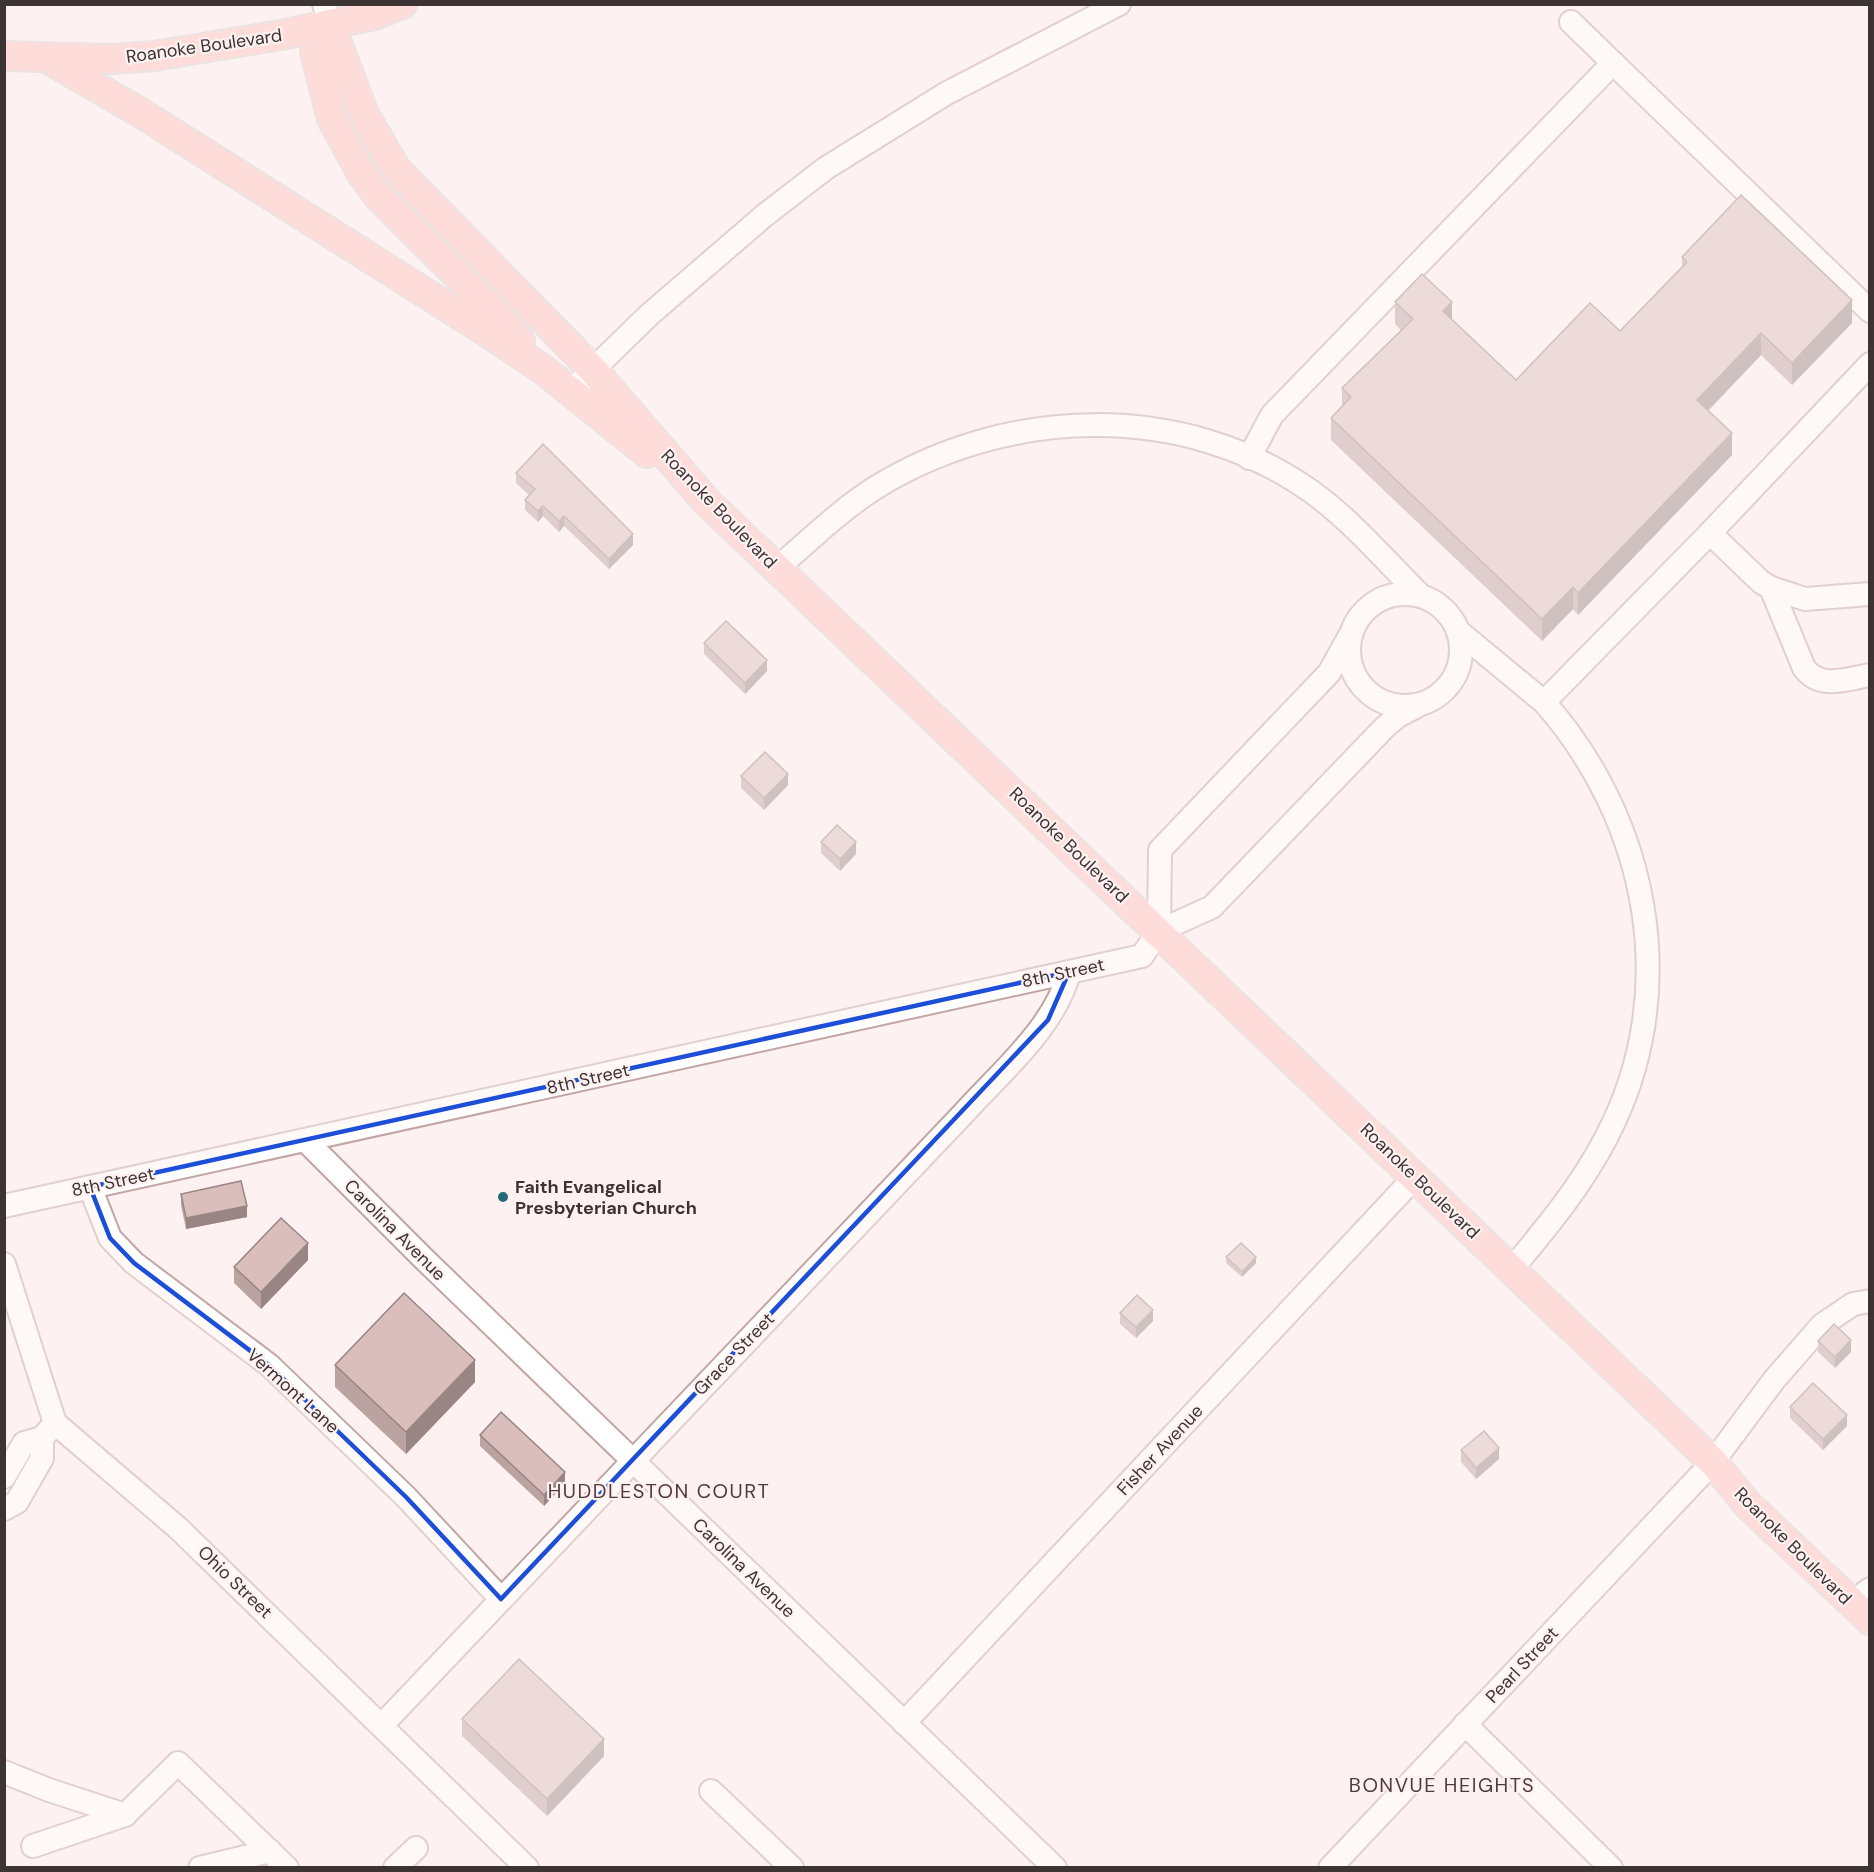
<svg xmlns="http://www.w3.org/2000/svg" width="1874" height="1872" font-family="'DM Sans',sans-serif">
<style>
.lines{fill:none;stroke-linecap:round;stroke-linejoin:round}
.minor-casing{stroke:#c1a6a4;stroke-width:26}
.major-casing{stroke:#d4d2d2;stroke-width:32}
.minor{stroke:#fff;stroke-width:22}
.major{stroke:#fdc1be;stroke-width:28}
.wall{fill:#bba3a2}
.shaded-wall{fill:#988584}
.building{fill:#d9bebc;stroke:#988584;stroke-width:1.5}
.marked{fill:none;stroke:#1d4ed8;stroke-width:4.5;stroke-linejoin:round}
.poi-dot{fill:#216a76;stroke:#fdf2f1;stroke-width:2}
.labels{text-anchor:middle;stroke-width:4.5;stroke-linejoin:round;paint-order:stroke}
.street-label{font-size:18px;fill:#3d3332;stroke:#fdf2f1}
.poi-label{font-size:18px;font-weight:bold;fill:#3d3332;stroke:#fdf2f1;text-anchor:start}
.neighbourhood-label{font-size:20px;letter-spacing:1.5px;fill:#523c3b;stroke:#fdf2f1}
</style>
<rect width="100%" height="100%" fill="#fdf2f1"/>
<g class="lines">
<defs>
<g id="minor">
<path d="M 324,4 L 330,24"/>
<path d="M 1571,22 L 1613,63"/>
<path d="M 571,391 L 649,315 L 765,215 L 826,168 L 947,93 L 1119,4"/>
<path d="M 1249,458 L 1272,415 L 1613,63 L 1870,311"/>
<path d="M 1710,533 L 1761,582 L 1771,588 L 1804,668 C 1821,690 1845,679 1870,675"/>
<path d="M 776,569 C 808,542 839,511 875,488 C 1006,407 1183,400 1312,492 C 1352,521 1385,560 1420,595"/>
<path d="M 1771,588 L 1805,599 L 1870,594"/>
<circle cx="1405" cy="650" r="56"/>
<path d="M 1458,631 L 1544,702 L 1710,533 L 1870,364"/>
<path d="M 1159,931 L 1160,850 L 1329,673 L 1349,637"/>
<path d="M 1159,931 L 1212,907 L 1384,728 L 1398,716 L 1417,706"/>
<path d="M 306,1141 L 424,1259 L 1055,1868"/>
<path d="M 90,1187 L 110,1238 L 134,1263 L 269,1365 L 406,1497 L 501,1599"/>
<path d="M 4,1206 L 1142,956 L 1159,931"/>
<path d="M 4,1264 L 55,1423 L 178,1528 L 527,1868"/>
<path d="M 1512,1269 C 1547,1227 1582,1185 1607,1136 C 1682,992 1649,821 1544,702"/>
<path d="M 4,1477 L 24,1443 L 42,1438 L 50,1429"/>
<path d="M 4,1509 L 17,1502 L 42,1458 L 42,1438"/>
<path d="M 1851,1603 L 1870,1589"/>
<path d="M 904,1723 L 1415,1177"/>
<path d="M 1465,1724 L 1611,1868"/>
<path d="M 382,1725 L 964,1113 C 1000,1073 1056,1026 1069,972"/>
<path d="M 4,1772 L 49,1790 L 125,1815 L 178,1763 L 287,1868"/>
<path d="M 711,1791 L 792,1868"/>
<path d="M 33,1846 L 125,1815"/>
<path d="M 200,1868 L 270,1851"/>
<path d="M 395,1868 L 416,1848"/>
<path d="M 1330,1868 L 1713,1462 L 1774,1380 L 1822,1325 L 1853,1304 L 1870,1301"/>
</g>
<g id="major">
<path d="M 330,24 L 364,114 L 396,169 L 594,371 L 706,501 L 1713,1462 L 1748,1505 L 1870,1620"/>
<path d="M 330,24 L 315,53 L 332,119 L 362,174 L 379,197 L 492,310 L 520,341"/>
<path d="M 4,56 L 112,59 L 154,56 L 281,35 L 374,15 L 402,4"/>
<path d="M 48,59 L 141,113 L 487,332 L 545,371 L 647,453"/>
</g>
</defs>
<use href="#minor" class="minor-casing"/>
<use href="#major" class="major-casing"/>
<use href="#minor" class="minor"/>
<use href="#major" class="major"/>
</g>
<g class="wall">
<path d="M 1682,257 L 1852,323 L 1792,385 L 1761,355 L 1708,411 L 1732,455 L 1578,615 L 1573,609 L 1542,641 L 1331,440 L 1331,418 L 1342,406 L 1342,388 L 1401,330 L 1395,324 L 1395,302 L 1452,319 L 1516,380 L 1620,331 L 1682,267 Z"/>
<path d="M 516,473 L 633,545 L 609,569 L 564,526 L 559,532 L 543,516 L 538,522 L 525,510 L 525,500 L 529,495 L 516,483 Z"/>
<path d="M 704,643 L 767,671 L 745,694 L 704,654 Z"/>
<path d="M 741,776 L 788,785 L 764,810 L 741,788 Z"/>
<path d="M 821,842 L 856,854 L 840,871 L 821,853 Z"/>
<path d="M 181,1194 L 247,1217 L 186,1229 L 181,1205 Z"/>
<path d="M 1226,1257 L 1256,1263 L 1242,1277 L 1226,1263 Z"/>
<path d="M 308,1260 L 261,1309 L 234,1283 L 234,1267 Z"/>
<path d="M 1120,1313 L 1153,1321 L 1136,1338 L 1120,1324 Z"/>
<path d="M 1818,1341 L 1851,1352 L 1835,1368 L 1818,1352 Z"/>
<path d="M 335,1365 L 475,1382 L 406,1454 L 335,1387 Z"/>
<path d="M 1790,1407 L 1847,1426 L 1823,1450 L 1790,1418 Z"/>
<path d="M 480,1435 L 565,1483 L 544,1506 L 480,1446 Z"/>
<path d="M 1461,1450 L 1499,1459 L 1476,1479 L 1461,1462 Z"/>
<path d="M 462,1719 L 604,1756 L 547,1816 L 462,1736 Z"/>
</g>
<g class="shaded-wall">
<path d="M 1852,300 L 1852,323 L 1792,385 L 1792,363 Z"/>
<path d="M 1452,302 L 1452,324 L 1443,311 Z"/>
<path d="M 1761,333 L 1761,355 L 1697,422 L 1697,400 Z"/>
<path d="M 1732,433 L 1732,455 L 1578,615 L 1578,593 Z"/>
<path d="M 543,506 L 543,516 L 538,522 L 538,511 Z"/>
<path d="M 564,516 L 564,526 L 559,532 L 559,521 Z"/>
<path d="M 633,534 L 633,545 L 609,569 L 609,559 Z"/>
<path d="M 1573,587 L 1573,609 L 1542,641 L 1542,619 Z"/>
<path d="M 767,660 L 767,671 L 745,694 L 745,683 Z"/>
<path d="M 788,774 L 788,785 L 764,810 L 764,798 Z"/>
<path d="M 856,842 L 856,854 L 840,871 L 840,859 Z"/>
<path d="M 247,1206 L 247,1217 L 186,1229 L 186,1218 Z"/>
<path d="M 308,1243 L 308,1260 L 261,1309 L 261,1292 Z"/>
<path d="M 1256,1257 L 1256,1263 L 1242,1277 L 1242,1272 Z"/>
<path d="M 1153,1310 L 1153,1321 L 1136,1338 L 1136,1327 Z"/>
<path d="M 1851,1340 L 1851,1352 L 1835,1368 L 1835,1357 Z"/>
<path d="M 475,1360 L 475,1382 L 406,1454 L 406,1432 Z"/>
<path d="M 1847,1415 L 1847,1426 L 1823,1450 L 1823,1439 Z"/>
<path d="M 1499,1448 L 1499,1459 L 1476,1479 L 1476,1468 Z"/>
<path d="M 565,1472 L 565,1483 L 544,1506 L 544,1495 Z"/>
<path d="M 604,1739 L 604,1756 L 547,1816 L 547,1799 Z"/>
</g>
<g class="building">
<path d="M 1741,195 L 1852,300 L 1792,363 L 1761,333 L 1697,400 L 1732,433 L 1578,593 L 1573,587 L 1542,619 L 1331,418 L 1351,397 L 1342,388 L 1413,319 L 1395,302 L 1422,274 L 1452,302 L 1443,311 L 1516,380 L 1590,303 L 1620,331 L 1687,262 L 1682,257 Z"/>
<path d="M 543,444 L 633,534 L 609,559 L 564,516 L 559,521 L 543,506 L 538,511 L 525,500 L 535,489 L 516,473 Z"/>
<path d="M 726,621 L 767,660 L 745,683 L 704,643 Z"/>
<path d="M 765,752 L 788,774 L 764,798 L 741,776 Z"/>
<path d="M 837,825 L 856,842 L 840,859 L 821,842 Z"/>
<path d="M 241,1181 L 247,1206 L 186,1218 L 181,1194 Z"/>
<path d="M 281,1218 L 308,1243 L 261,1292 L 234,1267 Z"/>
<path d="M 1241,1243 L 1256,1257 L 1242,1272 L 1226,1257 Z"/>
<path d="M 404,1293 L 475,1360 L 406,1432 L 335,1365 Z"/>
<path d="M 1137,1295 L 1153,1310 L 1136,1327 L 1120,1313 Z"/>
<path d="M 1834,1324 L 1851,1340 L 1835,1357 L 1818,1341 Z"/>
<path d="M 1813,1383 L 1847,1415 L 1823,1439 L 1790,1407 Z"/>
<path d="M 501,1412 L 565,1472 L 544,1495 L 480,1435 Z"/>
<path d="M 1484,1431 L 1499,1448 L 1476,1468 L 1461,1450 Z"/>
<path d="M 519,1659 L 604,1739 L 547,1799 L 462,1719 Z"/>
</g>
<path d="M0 0H1874V1872H0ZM 1069,972 L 1048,1020 L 501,1599 L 406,1497 L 269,1365 L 134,1263 L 110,1238 L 90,1187 Z" fill="#fdf2f1" fill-opacity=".55" fill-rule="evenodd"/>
<path class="marked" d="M 1069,972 L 1048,1020 L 501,1599 L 406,1497 L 269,1365 L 134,1263 L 110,1238 L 90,1187 Z"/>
<circle class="poi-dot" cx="503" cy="1197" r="6"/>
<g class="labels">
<g class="street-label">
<text transform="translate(204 46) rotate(-8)" y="6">Roanoke Boulevard</text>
<text transform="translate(719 509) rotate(46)" y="6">Roanoke Boulevard</text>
<text transform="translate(1069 845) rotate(44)" y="6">Roanoke Boulevard</text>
<text transform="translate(1063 973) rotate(-12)" y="6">8th Street</text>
<text transform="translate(588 1079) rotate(-13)" y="6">8th Street</text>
<text transform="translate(1420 1181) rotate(44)" y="6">Roanoke Boulevard</text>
<text transform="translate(113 1182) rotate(-12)" y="6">8th Street</text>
<text transform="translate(395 1230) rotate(45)" y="6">Carolina Avenue</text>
<text transform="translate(734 1354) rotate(-46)" y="6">Grace Street</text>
<text transform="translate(293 1391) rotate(42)" y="6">Vermont Lane</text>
<text transform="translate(1160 1450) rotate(-47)" y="6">Fisher Avenue</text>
<text transform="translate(1793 1546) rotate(45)" y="6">Roanoke Boulevard</text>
<text transform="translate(744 1568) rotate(44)" y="6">Carolina Avenue</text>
<text transform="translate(235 1582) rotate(44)" y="6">Ohio Street</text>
<text transform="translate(1522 1665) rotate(-47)" y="6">Pearl Street</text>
</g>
<g class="poi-label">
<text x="515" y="1193">Faith Evangelical<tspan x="515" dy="21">Presbyterian Church</tspan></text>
</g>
<g class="neighbourhood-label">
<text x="659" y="1498">HUDDLESTON COURT</text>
<text x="1442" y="1792">BONVUE HEIGHTS</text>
</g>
</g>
<rect width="1874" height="1872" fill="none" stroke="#3d3332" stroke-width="12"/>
</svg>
